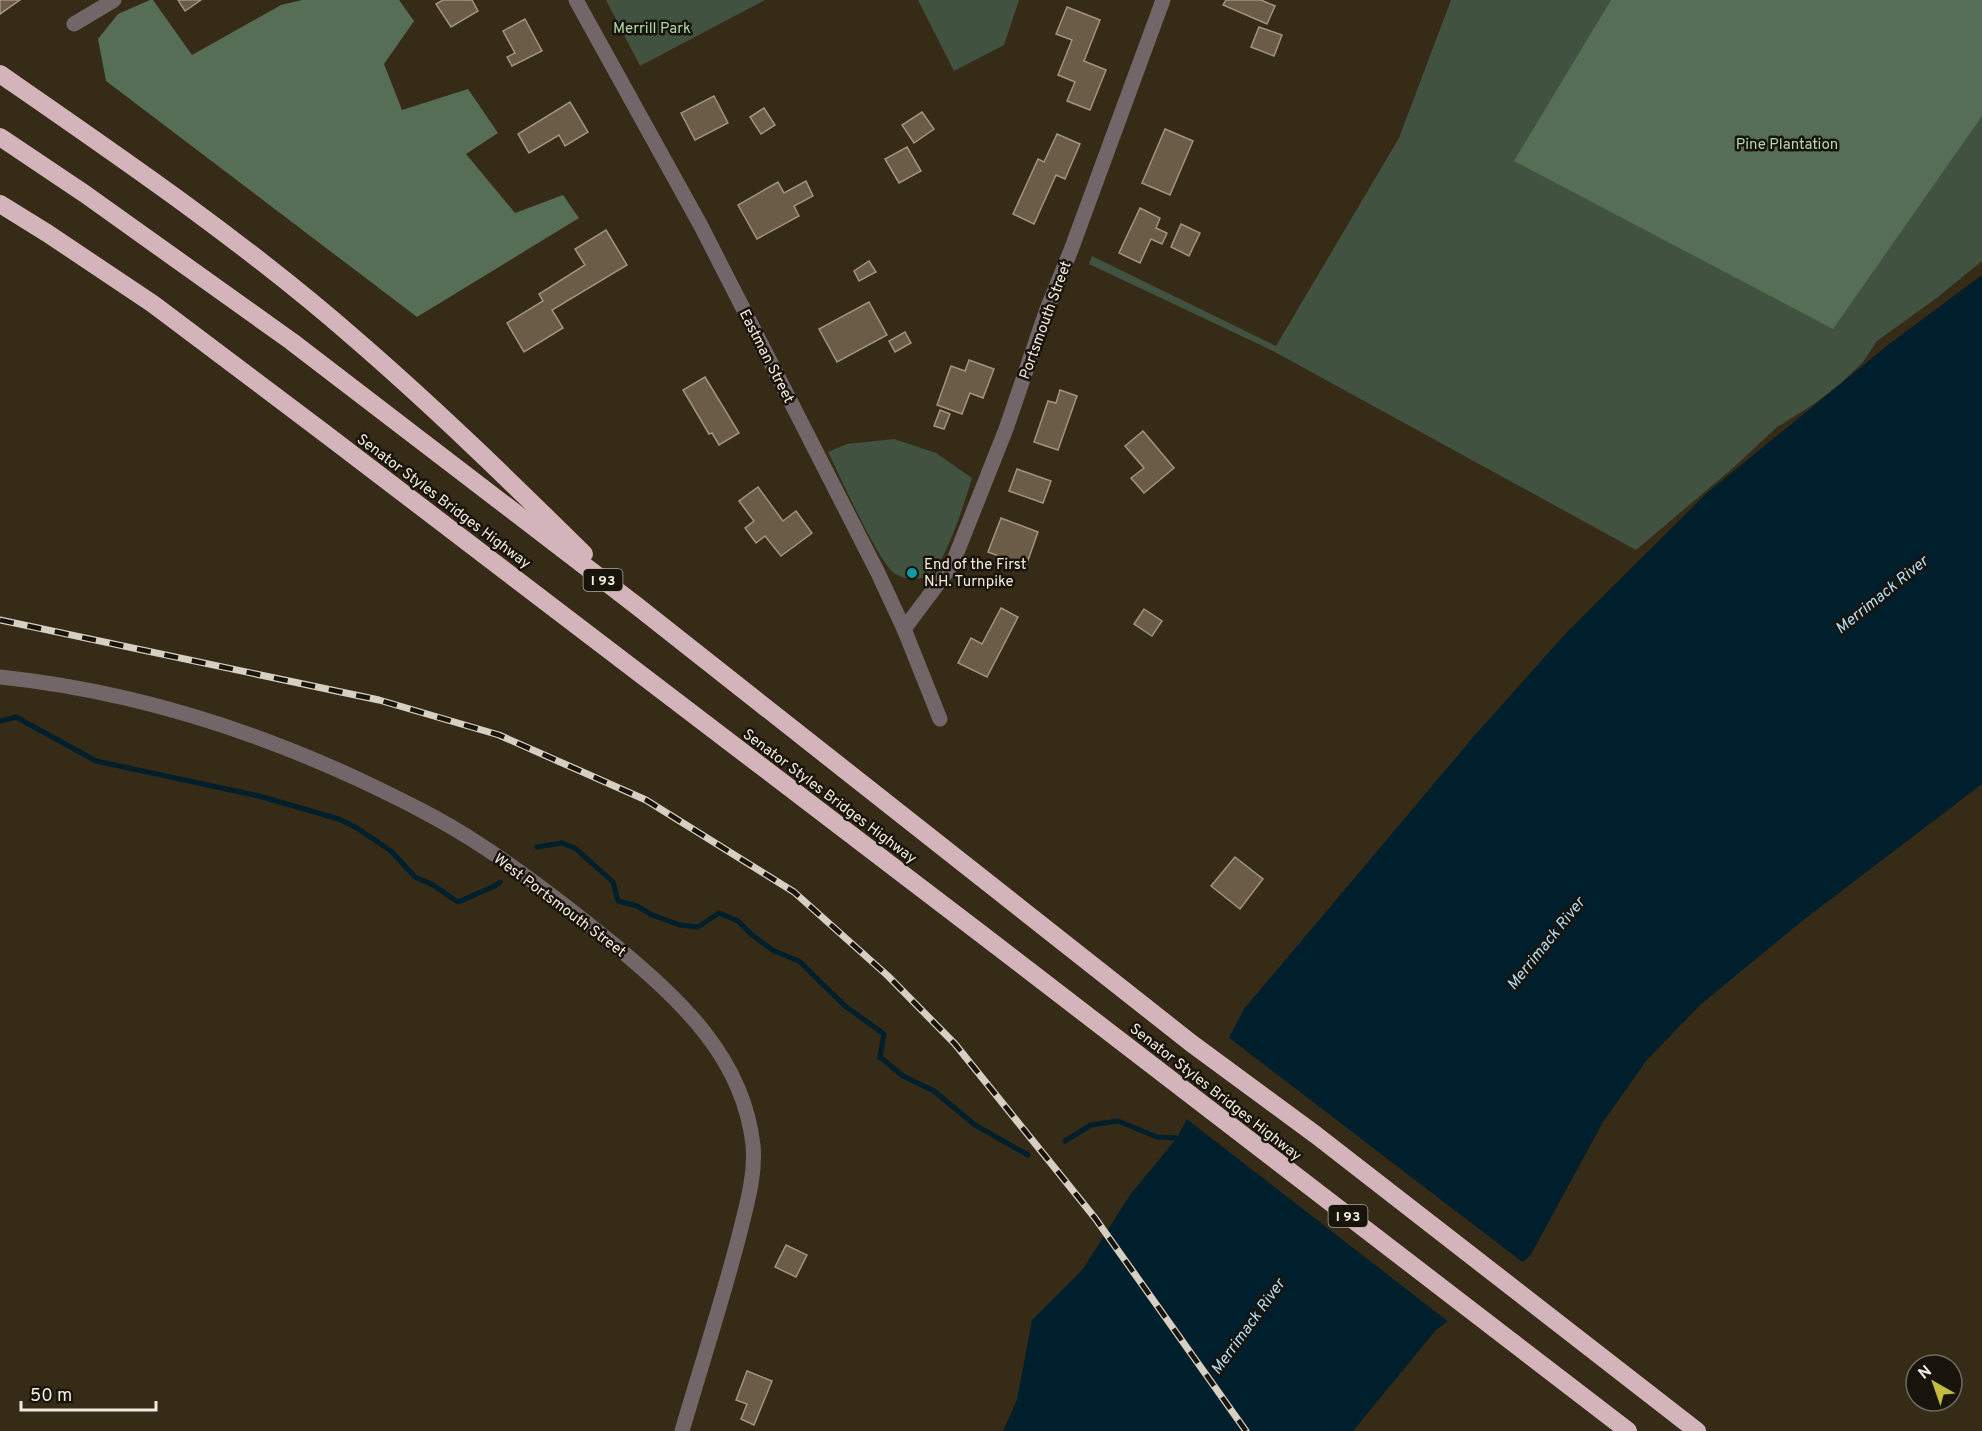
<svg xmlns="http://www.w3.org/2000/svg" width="1982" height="1431" font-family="Overpass,sans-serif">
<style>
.green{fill:#415241}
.forest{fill:#576e56}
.water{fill:#001f2d}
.pier{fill:#362b17}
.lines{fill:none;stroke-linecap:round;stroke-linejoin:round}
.stream{stroke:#001f2d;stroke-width:5}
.building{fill:#6b5c47;stroke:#a3937d;stroke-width:1.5}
.minor{stroke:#726668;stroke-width:15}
.highway{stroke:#d3b4ba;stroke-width:18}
.rail-casing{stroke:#d7cfc2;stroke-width:7}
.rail{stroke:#19140b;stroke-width:4.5;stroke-dasharray:14;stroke-linecap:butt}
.culture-dot{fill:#0f9aa8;stroke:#19140b;stroke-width:2}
.labels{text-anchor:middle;stroke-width:5;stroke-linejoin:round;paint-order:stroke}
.shield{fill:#19140b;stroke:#b0aa9f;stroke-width:1.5}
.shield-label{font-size:14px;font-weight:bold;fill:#f1eade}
.park-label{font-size:15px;fill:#add9ac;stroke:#19140b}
.street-label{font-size:15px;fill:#f1eade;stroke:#19140b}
.poi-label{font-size:15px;fill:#f1eade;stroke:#19140b;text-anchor:start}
.water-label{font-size:16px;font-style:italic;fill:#aedff9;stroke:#19140b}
</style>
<rect width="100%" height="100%" fill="#362b17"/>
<g class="green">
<path d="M 606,0 L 765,0 L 640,66 Z"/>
<path d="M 918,0 L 1019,0 L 1004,45 L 954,71 Z"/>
<path d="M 1451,0 L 1982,0 L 1982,261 L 1938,297 L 1877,341 L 1863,362 L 1840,384 L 1814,404 L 1777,427 L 1733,468 L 1636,550 L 1273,351 L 1089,264 L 1092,256 L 1276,346 L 1399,138 Z"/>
<path d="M 894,439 L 936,453 L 972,478 C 965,501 948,555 933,572 C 924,581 905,581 894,573 C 879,563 839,474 828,452 L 847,444 Z"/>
</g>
<g class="forest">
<path d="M 150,0 L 153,0 L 192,55 L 281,5 L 302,0 L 399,0 L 414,21 L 384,64 L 402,110 L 468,89 L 498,133 L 466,154 L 515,213 L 563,195 L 579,218 L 417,317 L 106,81 L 98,39 L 118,14 Z"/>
<path d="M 1611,0 L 1982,0 L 1982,116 L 1833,329 L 1514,161 Z"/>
</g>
<path class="water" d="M 1982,275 L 1982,784 L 1802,921 L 1700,1005 L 1646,1061 L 1603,1122 L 1530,1256 L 1435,1331 L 1353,1431 L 1003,1431 L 1017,1400 L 1032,1320 L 1083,1269 L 1130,1195 L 1177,1138 L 1244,1009 L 1475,735 L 1568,631 L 1707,493 L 1888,345 Z"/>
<path class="pier" d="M 1227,1036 L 1525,1264 L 1450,1323 L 1184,1117 Z"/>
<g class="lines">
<g class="stream">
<path d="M 0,721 L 16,717 L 96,761 L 259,796 L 339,819 L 357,828 L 391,851 L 415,877 L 433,885 L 458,902 L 495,886 L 500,882"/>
<path d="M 537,847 L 562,843 L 575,848 L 613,882 L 618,901 L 637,906 L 652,915 L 680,925 L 698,927 L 719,913 L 738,921 L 752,935 L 774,951 L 799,961 L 845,1006 L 884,1034 L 880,1057 L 903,1076 L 934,1091 L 975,1125 L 1028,1155"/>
<path d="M 1065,1141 L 1091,1125 L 1118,1121 L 1157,1137 L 1177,1138 L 1180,1141"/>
</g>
</g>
<g class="building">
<path d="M 0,0 L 20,0 L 0,14 Z"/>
<path d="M 178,0 L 201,0 L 185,11 Z"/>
<path d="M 443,0 L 472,0 L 478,11 L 451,27 L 436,4 Z"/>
<path d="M 1226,0 L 1261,0 L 1275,6 L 1267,24 L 1223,5 Z"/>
<path d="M 1067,7 L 1100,20 L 1084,61 L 1106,70 L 1090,110 L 1067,101 L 1075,82 L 1058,75 L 1072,40 L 1056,34 Z"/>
<path d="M 525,19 L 542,51 L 512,66 L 507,57 L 515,53 L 503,31 Z"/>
<path d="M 1259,27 L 1282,35 L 1274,56 L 1251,47 Z"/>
<path d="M 714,96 L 728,123 L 695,140 L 681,113 Z"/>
<path d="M 570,102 L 588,132 L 565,146 L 559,135 L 529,153 L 518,134 Z"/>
<path d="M 764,108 L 775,125 L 761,134 L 750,117 Z"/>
<path d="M 922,112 L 934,129 L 914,143 L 902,125 Z"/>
<path d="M 1165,129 L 1193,141 L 1170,195 L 1142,183 Z"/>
<path d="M 1057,134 L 1080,144 L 1065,179 L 1056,175 L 1034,224 L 1013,214 L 1038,159 L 1044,162 Z"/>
<path d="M 907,147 L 921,171 L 899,183 L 885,159 Z"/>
<path d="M 806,181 L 813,196 L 794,206 L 799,216 L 757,239 L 738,205 L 778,182 L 784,193 Z"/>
<path d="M 1140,208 L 1160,218 L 1156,228 L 1167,233 L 1162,244 L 1151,239 L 1140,263 L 1119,253 Z"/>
<path d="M 1181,224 L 1200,233 L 1189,256 L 1171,247 Z"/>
<path d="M 606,230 L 627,265 L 552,310 L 563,328 L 524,352 L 507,323 L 543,301 L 539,294 L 585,265 L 575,249 Z"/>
<path d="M 869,261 L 876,272 L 859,281 L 854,271 Z"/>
<path d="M 869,302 L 887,335 L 837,362 L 819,329 Z"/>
<path d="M 905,332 L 911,343 L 895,352 L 889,341 Z"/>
<path d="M 969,360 L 994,369 L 983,398 L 970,393 L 962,414 L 937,405 L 951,366 L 965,371 Z"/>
<path d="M 705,377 L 739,433 L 719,445 L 712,433 L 709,434 L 683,390 Z"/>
<path d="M 1060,390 L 1077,396 L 1058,450 L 1034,442 L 1048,401 L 1056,403 Z"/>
<path d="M 940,410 L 950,414 L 944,429 L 934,426 Z"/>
<path d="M 1143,431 L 1174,468 L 1144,493 L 1131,478 L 1144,468 L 1125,446 Z"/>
<path d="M 1017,469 L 1051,481 L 1043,503 L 1009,491 Z"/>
<path d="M 758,487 L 783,521 L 796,511 L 812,533 L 781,556 L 765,536 L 756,543 L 745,528 L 754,521 L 739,501 Z"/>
<path d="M 1001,518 L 1038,532 L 1026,566 L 988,552 Z"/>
<path d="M 1001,608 L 1018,617 L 987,677 L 958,663 L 971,638 L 982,644 Z"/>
<path d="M 1144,609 L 1162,621 L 1152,636 L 1134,624 Z"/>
<path d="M 1235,857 L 1263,879 L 1240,909 L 1211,886 Z"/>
<path d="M 786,1245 L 807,1255 L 796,1277 L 775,1267 Z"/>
<path d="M 747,1371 L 772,1381 L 754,1425 L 741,1419 L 747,1404 L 736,1400 Z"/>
</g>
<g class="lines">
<g class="minor">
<path d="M 576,0 L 701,226 L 878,573 L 904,629 L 940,719"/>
<path d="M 74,24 L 114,0"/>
<path d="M 904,629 L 952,565 L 1006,429 L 1047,309 L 1071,250 L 1163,0"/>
<path d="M 0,677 C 125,690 246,727 360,780 C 400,799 441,819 479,844 C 527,875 573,911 617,947 C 681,1001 743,1057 753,1145 C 756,1175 746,1207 739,1236 C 722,1302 701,1366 682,1431"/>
</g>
<g class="highway">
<path d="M 0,74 C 120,157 243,241 353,337 C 433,406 509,480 584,554"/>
<path d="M 0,137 L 85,194 L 291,341 L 637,606 L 1191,1043 L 1316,1135 L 1697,1431"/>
<path d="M 0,204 L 47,233 L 153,304 L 323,432 L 980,933 L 1628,1431"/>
</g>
<defs>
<path id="rail" d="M 0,620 L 379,700 L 499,735 L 646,800 L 794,892 L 888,976 L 955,1044 L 1095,1218 L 1246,1431"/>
</defs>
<use href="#rail" class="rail-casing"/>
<use href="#rail" class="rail"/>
</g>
<circle class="culture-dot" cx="912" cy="573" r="6"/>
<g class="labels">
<g class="shield">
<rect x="583.5" y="569" width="39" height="22" rx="4.5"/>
<rect x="1328.5" y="1205" width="39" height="22" rx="4.5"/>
</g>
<g class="shield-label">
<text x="603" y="585">I 93</text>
<text x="1348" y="1221">I 93</text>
</g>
<g class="park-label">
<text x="652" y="33">Merrill Park</text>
<text x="1787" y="149">Pine Plantation</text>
</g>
<g class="street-label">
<text transform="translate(1045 320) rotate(-70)" y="5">Portsmouth Street</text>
<text transform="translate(767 356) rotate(63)" y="5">Eastman Street</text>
<text transform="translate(444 501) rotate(37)" y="5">Senator Styles Bridges Highway</text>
<text transform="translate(830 796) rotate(37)" y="5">Senator Styles Bridges Highway</text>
<text transform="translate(560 905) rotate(37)" y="5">West Portsmouth Street</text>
<text transform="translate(1216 1092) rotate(38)" y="5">Senator Styles Bridges Highway</text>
</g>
<g class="poi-label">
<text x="924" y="569">End of the First<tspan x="924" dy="17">N.H. Turnpike</tspan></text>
</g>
<g class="water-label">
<text transform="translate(1881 594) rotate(-39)" y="6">Merrimack River</text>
<text transform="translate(1545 943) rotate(-51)" y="6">Merrimack River</text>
<text transform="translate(1247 1326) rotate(-54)" y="6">Merrimack River</text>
</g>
</g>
<g transform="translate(1934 1383) rotate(320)"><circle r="28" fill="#19140b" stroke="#6f6a5f" stroke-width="1.5"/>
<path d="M0-4.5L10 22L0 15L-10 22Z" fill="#c2bd3f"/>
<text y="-9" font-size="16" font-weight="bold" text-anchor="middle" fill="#f1eade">N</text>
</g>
<path d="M21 1401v9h135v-9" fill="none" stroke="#f1eade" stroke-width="3"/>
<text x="30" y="1401" font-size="18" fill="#f1eade" stroke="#19140b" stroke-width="4.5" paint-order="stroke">50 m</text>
</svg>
